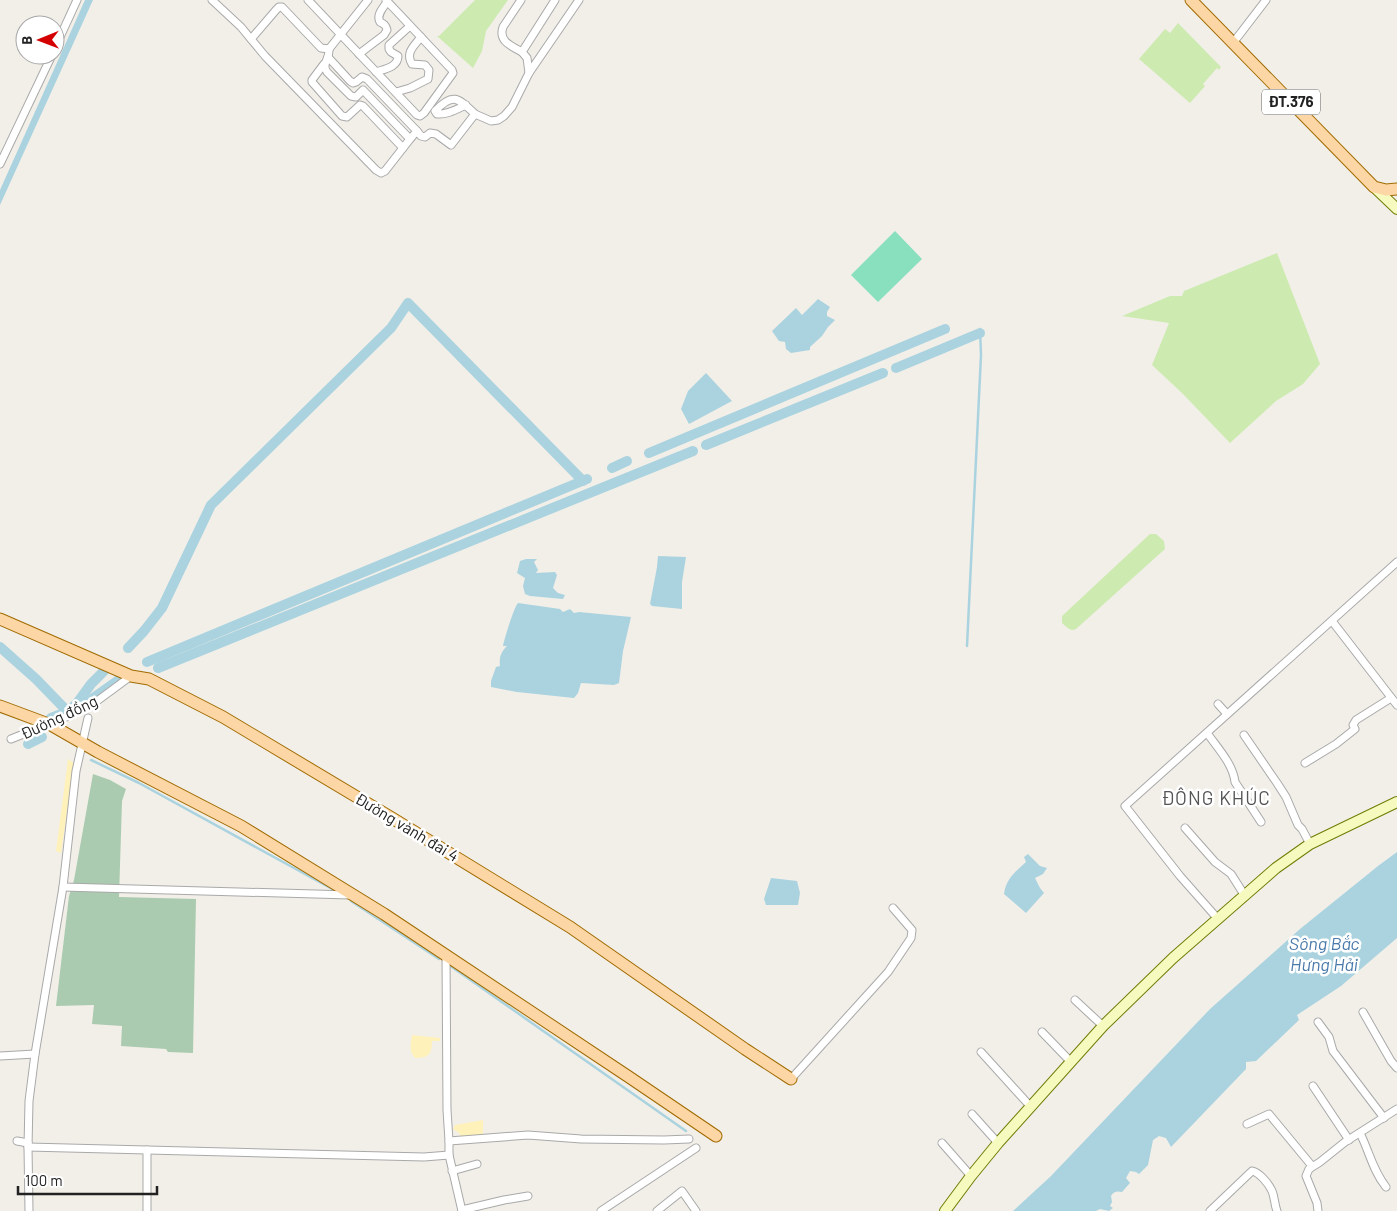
<svg xmlns="http://www.w3.org/2000/svg" width="1397" height="1211" font-family="Barlow,sans-serif">
<style>
.grass{fill:#cdebb0}
.sand{fill:#fff1ba}
.cemetery{fill:#aacbaf}
.pitch{fill:#88e0be}
.water{fill:#aad3df}
.lines{fill:none;stroke-linecap:round;stroke-linejoin:round}
.stream{stroke:#aad3df;stroke-width:2.5}
.canal{stroke:#aad3df;stroke-width:10}
.street-casing{stroke:#a9a9a9;stroke-width:9}
.secondary-casing{stroke:#707d05;stroke-width:12}
.primary-casing{stroke:#a06b00;stroke-width:13}
.street{stroke:#fff;stroke-width:7}
.secondary{stroke:#f7fabf;stroke-width:10}
.primary{stroke:#fcd6a4;stroke-width:11}
.labels{text-anchor:middle;stroke-width:5;stroke-linejoin:round;paint-order:stroke}
.shield{fill:#fff;stroke:#646464;stroke-width:1}
.shield-label{font-size:15px;font-weight:bold;fill:#222}
.street-label{font-size:16px;fill:#222;stroke:#fff}
.water-label{font-size:18px;font-style:italic;fill:#4a7aab;stroke:#fff}
.quarter-label{font-size:19px;letter-spacing:1px;fill:#555;stroke:#fff}
</style>
<rect width="100%" height="100%" fill="#f2efe9"/>
<g class="grass">
<path d="M 475,0 L 508,0 L 486,31 L 482,51 L 473,68 L 437,36 L 439,36 Z"/>
<path d="M 1178,23 L 1221,67 L 1219,70 L 1217,68 L 1203,84 L 1205,86 L 1190,103 L 1139,59 L 1165,29 L 1170,33 Z"/>
<path d="M 1277,253 L 1320,364 L 1303,384 L 1276,401 L 1230,443 L 1183,394 L 1152,365 L 1169,323 L 1122,316 L 1170,296 L 1182,296 L 1184,291 Z"/>
<path d="M 1150,534 L 1156,534 L 1164,541 L 1165,549 L 1076,629 C 1070,632 1067,627 1062,623 L 1062,616 Z"/>
</g>
<g class="sand">
<path d="M 68,759 L 74,763 L 61,853 L 56,851 Z"/>
<path d="M 412,1035 L 440,1038 L 440,1041 L 432,1041 C 432,1055 428,1058 415,1058 C 408,1050 411,1043 412,1035 Z"/>
<path d="M 483,1120 L 483,1133 L 480,1135 L 462,1138 L 459,1133 L 453,1129 L 455,1125 Z"/>
</g>
<path class="cemetery" d="M 93,774 L 110,780 L 126,789 L 122,801 L 119,897 L 196,899 L 193,1053 L 168,1052 L 166,1049 L 121,1046 L 122,1026 L 92,1024 L 94,1005 L 56,1006 L 69,896 L 74,880 Z"/>
<path class="pitch" d="M 895,231 L 922,259 L 878,302 L 851,275 Z"/>
<g class="water">
<path d="M 85,0 L 93,0 L 0,205 L 0,190 Z"/>
<path d="M 818,299 L 830,307 L 827,312 L 827,316 L 835,320 L 828,327 L 822,336 L 810,347 L 810,350 L 791,353 L 786,349 L 785,342 L 779,341 L 772,331 L 796,308 L 802,315 Z"/>
<path d="M 706,373 L 732,401 L 689,424 L 681,409 L 688,391 Z"/>
<path d="M 658,556 L 686,557 L 682,582 L 682,609 L 652,606 L 650,604 L 657,567 Z"/>
<path d="M 526,559 L 537,559 L 534,562 L 538,570 L 536,573 L 555,572 L 557,575 L 553,588 L 558,593 L 565,595 L 563,599 L 530,596 L 525,594 L 523,586 L 525,578 L 517,573 L 520,561 Z"/>
<path d="M 518,603 L 560,609 L 563,612 L 570,609 L 574,613 L 579,612 L 631,617 L 623,651 L 619,683 L 614,685 L 581,683 L 578,693 L 574,698 L 517,692 L 491,687 L 491,681 L 496,667 L 500,666 C 499,657 501,652 507,646 L 503,646 C 504,640 514,607 518,603 Z"/>
<path d="M 1397,852 L 1397,938 L 1341,986 L 1297,1015 L 1299,1020 L 1256,1061 L 1246,1062 L 1246,1069 L 1171,1147 L 1166,1138 L 1159,1136 L 1153,1140 L 1148,1165 L 1139,1174 L 1136,1172 L 1130,1171 L 1126,1178 L 1130,1183 L 1122,1192 C 1117,1191 1114,1191 1111,1196 L 1112,1202 L 1110,1206 L 1113,1208 L 1109,1211 L 1100,1209 L 1096,1211 L 1013,1211 L 1051,1176 L 1210,1009 L 1300,929 L 1378,866 Z"/>
<path d="M 1028,854 L 1040,866 L 1047,868 L 1043,874 L 1035,878 L 1040,888 L 1044,893 L 1026,913 L 1004,894 C 1006,879 1015,872 1026,862 L 1024,857 Z"/>
<path d="M 771,878 L 797,881 L 800,893 L 798,905 L 766,905 L 764,899 Z"/>
</g>
<g class="lines">
<g class="stream">
<path d="M 967,646 L 981,355 L 980,329"/>
<path d="M 91,760 L 139,783 L 334,890"/>
<path d="M 351,901 L 439,959"/>
<path d="M 449,965 L 686,1131"/>
</g>
<g class="canal">
<path d="M 896,368 L 980,333"/>
<path d="M 706,445 L 883,373"/>
<path d="M 649,453 L 945,329"/>
<path d="M 612,468 L 627,461"/>
<path d="M 0,647 L 36,679 L 68,712"/>
<path d="M 128,648 L 144,631 L 162,608 L 211,505 L 391,328 L 408,303 L 583,481"/>
<path d="M 147,662 L 587,479"/>
<path d="M 158,668 L 693,451"/>
<path d="M 78,702 L 91,684 L 104,671"/>
<path d="M 51,718 L 69,711 L 78,702 L 86,703 L 120,679"/>
<path d="M 28,744 L 42,737"/>
</g>
<defs>
<g id="street">
<path d="M 212,0 L 241,27 L 265,56 L 376,170 L 381,173 L 385,171 L 410,139 L 363,90 L 356,97 L 351,96 L 327,72 C 321,64 330,59 329,49"/>
<path d="M 308,0 L 417,115 L 420,116 L 424,113 L 453,73 L 452,70 L 386,0"/>
<path d="M 521,0 L 503,27 C 498,41 511,46 522,52"/>
<path d="M 251,39 L 276,10 L 279,7 L 282,7 L 321,48 L 329,49 L 368,0"/>
<path d="M 1233,43 L 1266,0"/>
<path d="M 55,48 L 77,0"/>
<path d="M 359,54 L 384,35 L 387,30 C 386,25 384,24 380,22 C 376,15 383,8 387,2"/>
<path d="M 328,57 L 350,81 L 353,83 L 356,82 L 362,77 L 367,79 L 417,131 L 410,139"/>
<path d="M 324,64 L 312,80 L 312,82 L 342,116 L 347,117 L 360,105 L 363,106 L 403,148"/>
<path d="M 376,72 C 385,69 398,67 398,56 L 391,52 L 389,49 L 389,45 L 410,26"/>
<path d="M 529,73 L 527,58 L 522,52 L 555,0"/>
<path d="M 396,92 L 410,88 L 428,79 L 429,70 L 425,65 L 412,64 C 405,53 414,46 421,37"/>
<path d="M 466,105 C 457,109 447,115 437,114 L 435,111 C 453,92 458,98 475,114"/>
<path d="M 417,131 L 421,136 L 425,137 L 430,133 L 436,134 L 451,145 L 475,114 L 491,121 L 498,120 L 504,116 L 512,107 L 529,73 L 579,0"/>
<path d="M 0,164 L 52,55"/>
<path d="M 1332,621 L 1397,705"/>
<path d="M 1218,704 L 1227,714"/>
<path d="M 1207,733 C 1217,747 1233,764 1235,782 L 1261,822"/>
<path d="M 1244,735 L 1277,783 L 1286,797 L 1298,825 L 1302,829 L 1310,844"/>
<path d="M 11,739 L 66,717 L 93,704 L 131,676"/>
<path d="M 1305,763 L 1336,744 L 1355,729 L 1353,725 L 1356,720 L 1391,698"/>
<path d="M 1185,828 L 1215,862 L 1231,874 L 1245,896"/>
<path d="M 63,887 L 350,895"/>
<path d="M 1218,919 L 1180,876 L 1125,806 L 1397,562"/>
<path d="M 446,955 L 447,1110 L 449,1141 L 528,1135 L 581,1139 L 664,1140 L 689,1139"/>
<path d="M 1075,1000 L 1103,1026"/>
<path d="M 1363,1012 L 1391,1061 L 1397,1068"/>
<path d="M 1318,1022 L 1329,1037 L 1333,1051 L 1384,1118"/>
<path d="M 1042,1032 L 1071,1062"/>
<path d="M 981,1052 L 1031,1107"/>
<path d="M 0,1056 L 35,1054"/>
<path d="M 791,1079 L 888,972 L 911,938 L 912,930 L 893,908"/>
<path d="M 1313,1086 L 1349,1140"/>
<path d="M 972,1114 L 998,1143"/>
<path d="M 1247,1124 L 1269,1114 L 1312,1166"/>
<path d="M 1360,1133 C 1369,1151 1373,1171 1386,1187"/>
<path d="M 17,1141 L 28,1143"/>
<path d="M 449,1141 L 449,1155 L 462,1211"/>
<path d="M 942,1143 L 971,1176"/>
<path d="M 28,1147 L 424,1157 L 449,1155"/>
<path d="M 147,1150 L 147,1211"/>
<path d="M 452,1171 L 477,1164"/>
<path d="M 462,1210 L 504,1200 L 528,1196"/>
<path d="M 29,1211 L 28,1147 L 29,1101 L 35,1054 L 63,887 L 76,771 L 88,718"/>
<path d="M 601,1211 L 696,1148"/>
<path d="M 657,1211 L 682,1191 L 696,1211"/>
<path d="M 1210,1211 L 1252,1171 C 1259,1172 1269,1184 1272,1191 C 1275,1198 1274,1203 1277,1211"/>
<path d="M 1318,1211 L 1317,1203 L 1306,1176 L 1309,1169 L 1320,1162 L 1345,1142 L 1397,1109"/>
</g>
<g id="secondary">
<path d="M 1374,187 L 1397,209"/>
<path d="M 945,1211 L 971,1176 L 998,1143 L 1103,1026 L 1173,958 L 1276,868 L 1310,844 L 1397,802"/>
</g>
<g id="primary">
<path d="M 1191,0 L 1374,187 L 1386,190 L 1397,189"/>
<path d="M 0,619 L 131,676 L 149,679 L 223,717 L 392,818 L 570,927 L 745,1049 L 791,1079"/>
<path d="M 0,706 L 51,725 L 98,752 L 241,826 L 384,914 L 629,1077 L 716,1136"/>
</g>
</defs>
<use href="#street" class="street-casing"/>
<use href="#secondary" class="secondary-casing"/>
<use href="#primary" class="primary-casing"/>
<use href="#street" class="street"/>
<use href="#secondary" class="secondary"/>
<use href="#primary" class="primary"/>
</g>
<g class="labels">
<rect class="shield" x="1262" y="89.5" width="58" height="25" rx="4"/>
<g class="shield-label">
<text x="1291" y="107">ĐT.376</text>
</g>
<g class="street-label">
<text transform="translate(59 717) rotate(-25)" y="6">Đường đồng</text>
<text transform="translate(407 827) rotate(31)" y="6">Đường vành đai 4</text>
</g>
<g class="water-label">
<text x="1324" y="950">Sông Bắc<tspan x="1324" dy="21">Hưng Hải</tspan></text>
</g>
<g class="quarter-label">
<text x="1216" y="805">ĐÔNG KHÚC</text>
</g>
</g>
<g transform="translate(40 40) rotate(269)"><circle r="24" fill="#ffffff" stroke="#a7a7a7"/>
<path d="M0-4L9 19L0 12L-9 19Z" fill="#d40000"/>
<text y="-8" font-size="14" font-weight="bold" text-anchor="middle" fill="#222222">B</text>
</g>
<path d="M18 1186v8h139v-8" fill="none" stroke="#222222" stroke-width="2.5"/>
<text x="25" y="1186" font-size="15" fill="#222222" stroke="#ffffff" stroke-width="4" paint-order="stroke">100 m</text>
</svg>
